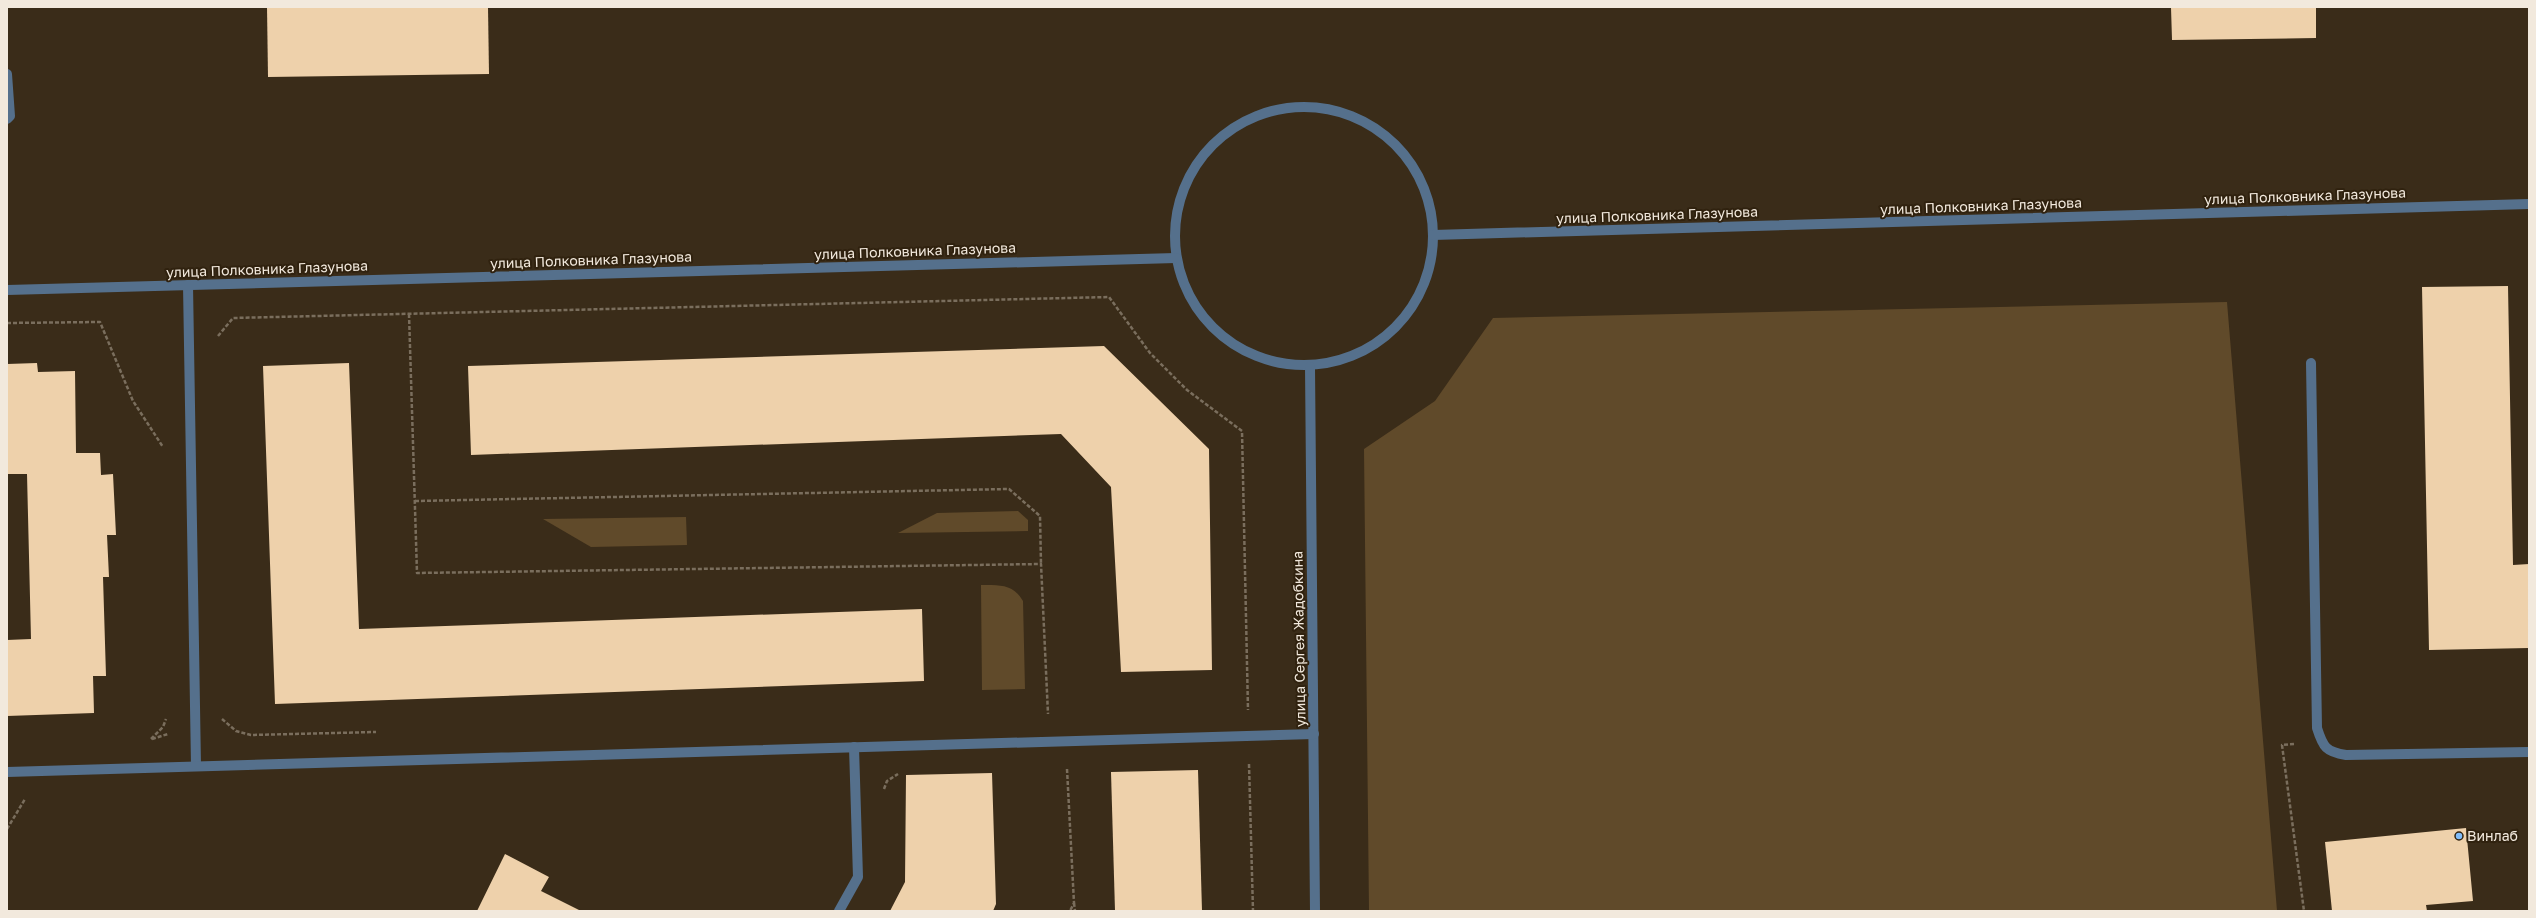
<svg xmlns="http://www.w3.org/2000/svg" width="2536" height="918" font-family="'Golos Text',sans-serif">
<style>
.green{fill:#604a2a}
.building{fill:#eed1ab}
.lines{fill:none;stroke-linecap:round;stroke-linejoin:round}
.path{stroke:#7a6e5d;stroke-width:2.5;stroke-dasharray:4 2;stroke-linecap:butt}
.minor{stroke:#55708c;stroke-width:10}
.poi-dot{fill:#80bdfa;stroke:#30220f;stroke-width:1.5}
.labels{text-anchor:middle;stroke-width:4;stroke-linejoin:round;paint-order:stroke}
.street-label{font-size:14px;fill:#f2e9dd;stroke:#30220f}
.poi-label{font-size:14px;fill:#f2e9dd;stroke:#30220f;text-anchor:start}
</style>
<rect width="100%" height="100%" fill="#3a2c19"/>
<g class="green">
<path d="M 2227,302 L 2277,911 L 1369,911 L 1364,449 L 1435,401 L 1493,318 Z"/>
<path d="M 1018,511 L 1028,520 L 1028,531 L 898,533 L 937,513 Z"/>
<path d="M 686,517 L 687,545 L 591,547 L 543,519 Z"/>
<path d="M 981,585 C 1000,585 1013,584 1023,601 L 1025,689 L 982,690 Z"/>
</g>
<g class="building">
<path d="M 267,7 L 488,7 L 489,74 L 268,77 Z"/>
<path d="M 2171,7 L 2316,7 L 2316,38 L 2172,40 Z"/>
<path d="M 2508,286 L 2513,565 L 2529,564 L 2529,648 L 2429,650 L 2422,287 Z"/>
<path d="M 1104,346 L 1209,449 L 1212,670 L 1121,672 L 1111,487 L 1061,434 L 471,455 L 468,366 Z"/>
<path d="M 37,363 L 38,372 L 75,371 L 76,453 L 100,453 L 101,475 L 113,474 L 116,535 L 107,535 L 109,577 L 103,577 L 106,676 L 93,676 L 94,713 L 7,716 L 7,640 L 31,639 L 27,474 L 7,474 L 7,364 Z"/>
<path d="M 349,363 L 359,629 L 922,609 L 924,681 L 275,704 L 263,366 Z"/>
<path d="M 1198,770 L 1202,911 L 1115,911 L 1111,772 Z"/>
<path d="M 992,773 L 996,904 L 993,911 L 890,911 L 905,882 L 906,775 Z"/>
<path d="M 2466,828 L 2473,901 L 2426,905 L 2427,911 L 2332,911 L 2325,842 Z"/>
<path d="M 505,854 L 549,877 L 541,891 L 581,911 L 477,911 Z"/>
</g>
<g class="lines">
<g class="path">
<path d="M 409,314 L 417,573 L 1041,564 L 1048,714"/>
<path d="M 7,323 L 100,322 L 133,401 L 163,447"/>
<path d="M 218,336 L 233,318 L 1109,297 L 1150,353 L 1187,390 L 1242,431 L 1248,710"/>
<path d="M 415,501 L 1009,489 L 1040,516 L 1041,564"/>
<path d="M 222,719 L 236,731 L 251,735 L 376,732"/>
<path d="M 151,739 L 163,727 L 166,719"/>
<path d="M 152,739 L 168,734"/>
<path d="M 2294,744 L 2282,745 L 2304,911"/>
<path d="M 1249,764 L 1253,911"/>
<path d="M 1067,769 L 1074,903 L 1070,911"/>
<path d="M 884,789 L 887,781 L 898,774"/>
<path d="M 7,829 L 25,799"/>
<path d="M 1074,903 L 1075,911"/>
</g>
<g class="minor">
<path d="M 7,74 L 10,116 L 7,119"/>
<circle cx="1304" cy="236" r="129"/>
<path d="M 1433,235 L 2529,204"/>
<path d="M 188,285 L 196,766"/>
<path d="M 7,290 L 1176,258"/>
<path d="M 2311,363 L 2317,728 C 2323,747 2326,752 2346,755 L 2529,752"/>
<path d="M 1310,367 L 1315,911"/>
<path d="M 7,772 L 1314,734"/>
<path d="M 839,911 L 858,877 L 854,747"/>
</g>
</g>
<circle class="poi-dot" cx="2459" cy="836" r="4"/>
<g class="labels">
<g class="street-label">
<text transform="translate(2305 196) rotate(-2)" y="5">улица Полковника Глазунова</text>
<text transform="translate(1981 206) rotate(-2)" y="5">улица Полковника Глазунова</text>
<text transform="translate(1657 215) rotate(-2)" y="5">улица Полковника Глазунова</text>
<text transform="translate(915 251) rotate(-2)" y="5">улица Полковника Глазунова</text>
<text transform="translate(591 260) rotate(-2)" y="5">улица Полковника Глазунова</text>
<text transform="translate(267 269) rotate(-2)" y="5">улица Полковника Глазунова</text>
<text transform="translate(1299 639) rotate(-91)" y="5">улица Сергея Жадобкина</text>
</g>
<g class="poi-label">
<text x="2467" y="841">Винлаб</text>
</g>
</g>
<rect width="2536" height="918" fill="none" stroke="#f2e9dd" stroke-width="16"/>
</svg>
